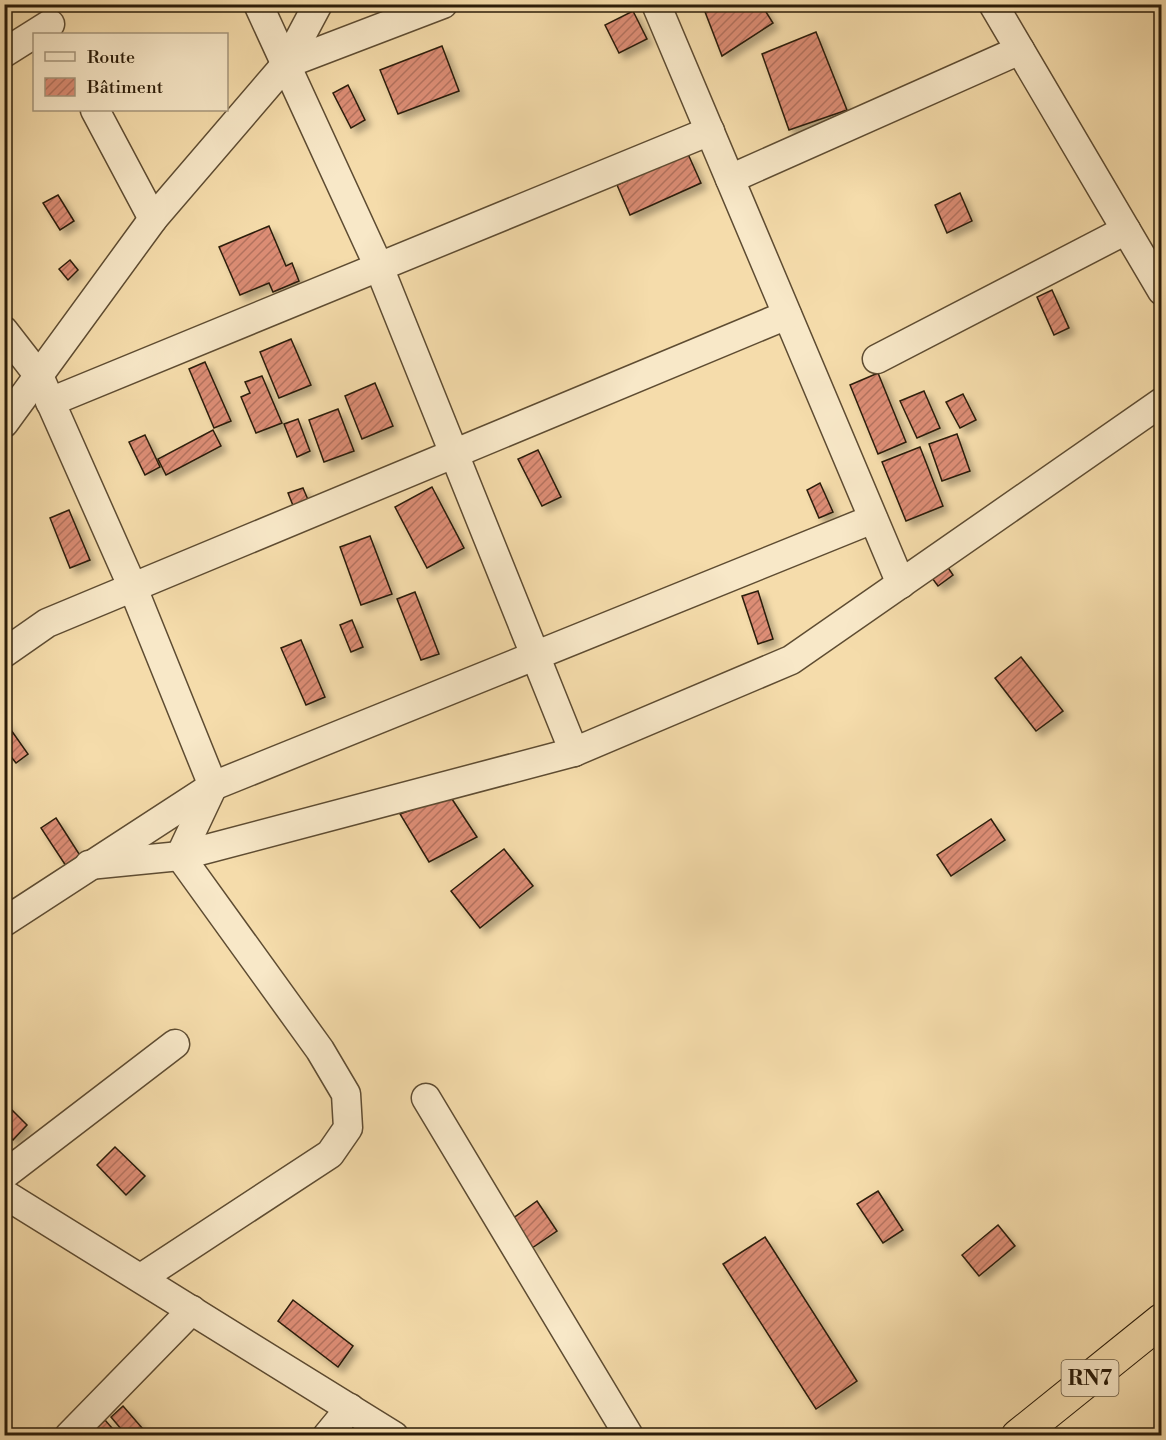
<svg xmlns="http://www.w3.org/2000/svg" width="1166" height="1440" font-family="'Libre Bodoni',serif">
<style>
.building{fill:url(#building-hatch);stroke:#2b1c09;stroke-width:1.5;filter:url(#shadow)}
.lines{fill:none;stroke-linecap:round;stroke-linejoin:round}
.street-casing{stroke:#5e4c32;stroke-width:31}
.highway-casing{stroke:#2b1c09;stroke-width:35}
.street{stroke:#f8e8c8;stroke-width:28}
.highway{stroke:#f5dcab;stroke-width:33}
.labels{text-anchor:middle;stroke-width:4.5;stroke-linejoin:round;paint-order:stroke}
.shield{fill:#f8e8c8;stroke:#685942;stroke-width:1.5}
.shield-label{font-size:21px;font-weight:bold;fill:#2b1c09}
</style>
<defs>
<pattern id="building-hatch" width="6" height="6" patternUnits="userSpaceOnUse" patternTransform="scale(1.5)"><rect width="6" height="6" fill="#dc8d75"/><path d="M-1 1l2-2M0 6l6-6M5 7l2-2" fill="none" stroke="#b3725e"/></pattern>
<filter id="shadow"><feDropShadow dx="5.5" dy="5.5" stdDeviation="3" flood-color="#0004"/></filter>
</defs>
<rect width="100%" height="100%" fill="#f5dcab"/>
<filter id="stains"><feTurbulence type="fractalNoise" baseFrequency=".00333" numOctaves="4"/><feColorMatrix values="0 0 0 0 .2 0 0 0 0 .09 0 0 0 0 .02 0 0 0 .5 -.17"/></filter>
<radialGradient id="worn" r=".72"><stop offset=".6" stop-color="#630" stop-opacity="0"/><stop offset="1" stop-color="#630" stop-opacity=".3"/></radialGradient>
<g class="building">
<path d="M 702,4 L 761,4 L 773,23 L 722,56 Z"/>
<path d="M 633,11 L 647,39 L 619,53 L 605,25 Z"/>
<path d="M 816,32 L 847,110 L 789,130 L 762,54 Z"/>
<path d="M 442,46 L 459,91 L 398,114 L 380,70 Z"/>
<path d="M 348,85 L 365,120 L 351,128 L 333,93 Z"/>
<path d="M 688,154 L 701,183 L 630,215 L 617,185 Z"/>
<path d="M 960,193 L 972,221 L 947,233 L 935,205 Z"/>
<path d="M 58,195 L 74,221 L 60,230 L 43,203 Z"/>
<path d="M 269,226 L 286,266 L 292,263 L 299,281 L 273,292 L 269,283 L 240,295 L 219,247 Z"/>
<path d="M 70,260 L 78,270 L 68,280 L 59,269 Z"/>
<path d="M 1052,290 L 1069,328 L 1054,335 L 1037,297 Z"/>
<path d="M 291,339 L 311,385 L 279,398 L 260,352 Z"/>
<path d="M 205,362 L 231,421 L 214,428 L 189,369 Z"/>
<path d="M 878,373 L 906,442 L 878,454 L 850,385 Z"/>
<path d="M 262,376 L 282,423 L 256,433 L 241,397 L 250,393 L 245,382 Z"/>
<path d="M 375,383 L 393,426 L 362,439 L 345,396 Z"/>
<path d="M 924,391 L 940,428 L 917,438 L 900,401 Z"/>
<path d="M 963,394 L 976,420 L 960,428 L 946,402 Z"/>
<path d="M 338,409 L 354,451 L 324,462 L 309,420 Z"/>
<path d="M 298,419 L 310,451 L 297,457 L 284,424 Z"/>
<path d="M 213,430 L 221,446 L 166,475 L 158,459 Z"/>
<path d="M 957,434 L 970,471 L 942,481 L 929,444 Z"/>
<path d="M 145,435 L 160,467 L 145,475 L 129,442 Z"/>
<path d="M 920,447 L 943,506 L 906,521 L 882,462 Z"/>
<path d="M 538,450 L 561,497 L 542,506 L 518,459 Z"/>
<path d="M 820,483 L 833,512 L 819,518 L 807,490 Z"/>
<path d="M 432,487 L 464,548 L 427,568 L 395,507 Z"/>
<path d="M 303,488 L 309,502 L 294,508 L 288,493 Z"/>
<path d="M 69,510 L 90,560 L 70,568 L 50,518 Z"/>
<path d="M 370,536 L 392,594 L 361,605 L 340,547 Z"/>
<path d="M 945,563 L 953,575 L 938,586 L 929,574 Z"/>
<path d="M 758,591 L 773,639 L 758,644 L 742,596 Z"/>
<path d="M 415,592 L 439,654 L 421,660 L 397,599 Z"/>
<path d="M 352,620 L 363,647 L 351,652 L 340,625 Z"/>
<path d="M 301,640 L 325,697 L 306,705 L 281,648 Z"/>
<path d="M 1021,657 L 1063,711 L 1036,731 L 995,678 Z"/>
<path d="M 4,720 L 28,754 L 16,763 L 4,748 Z"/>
<path d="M 450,796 L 477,837 L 429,862 L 400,814 Z"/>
<path d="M 56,818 L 81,857 L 66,866 L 41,828 Z"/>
<path d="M 991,819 L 1005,840 L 951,876 L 937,855 Z"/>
<path d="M 504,849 L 533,886 L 480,928 L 451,891 Z"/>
<path d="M 4,1102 L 27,1125 L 13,1140 L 4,1132 Z"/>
<path d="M 115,1147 L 145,1176 L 126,1195 L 97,1165 Z"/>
<path d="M 878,1191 L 903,1230 L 883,1243 L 857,1204 Z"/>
<path d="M 537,1201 L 557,1231 L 532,1248 L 512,1219 Z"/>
<path d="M 998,1225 L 1015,1246 L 979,1276 L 962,1255 Z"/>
<path d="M 765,1237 L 857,1381 L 816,1409 L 723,1264 Z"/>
<path d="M 293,1300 L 353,1346 L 338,1367 L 278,1321 Z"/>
<path d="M 123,1406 L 149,1436 L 127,1436 L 111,1417 Z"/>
<path d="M 105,1420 L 118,1435 L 89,1435 Z"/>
</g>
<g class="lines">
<defs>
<g id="street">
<path d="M 258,4 L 379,267 L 574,752"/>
<path d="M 656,4 L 901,584"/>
<path d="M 993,4 L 1162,291"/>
<path d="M 4,53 L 50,24"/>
<path d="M 286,64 L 443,4"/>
<path d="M 95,110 L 153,219"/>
<path d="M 730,179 L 1020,50"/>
<path d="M 4,331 L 39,376 L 133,588 L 213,786 L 180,856 L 320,1050 L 346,1094 L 348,1128 L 330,1154 L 141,1278"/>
<path d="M 877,359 L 1126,230"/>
<path d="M 50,402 L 710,131"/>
<path d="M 4,423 L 153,219 L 286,64 L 318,4"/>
<path d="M 4,653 L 47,623 L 787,315"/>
<path d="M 89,865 L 180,856 L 574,752 L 791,660 L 1162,402"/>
<path d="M 4,922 L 213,786 L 873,519"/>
<path d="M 426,1098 L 629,1436"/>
<path d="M 4,1175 L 175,1044"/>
<path d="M 4,1194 L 394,1436"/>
<path d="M 69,1436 L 192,1310"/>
<path d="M 327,1436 L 350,1408"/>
</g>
<path id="highway" d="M 1018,1436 L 1162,1320"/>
</defs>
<use href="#street" class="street-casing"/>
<use href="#highway" class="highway-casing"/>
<use href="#street" class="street"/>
<use href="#highway" class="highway"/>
</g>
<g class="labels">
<rect class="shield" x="1061.5" y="1360" width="57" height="36" rx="4.5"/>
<g class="shield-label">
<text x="1090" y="1385">RN7</text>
</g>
</g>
<rect width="1166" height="1440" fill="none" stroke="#f5dcab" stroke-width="24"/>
<rect x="6" y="6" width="1154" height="1428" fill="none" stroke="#2b1c09" stroke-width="3"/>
<rect x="12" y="12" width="1142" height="1416" fill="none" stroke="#2b1c09" stroke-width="1.5"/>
<rect x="33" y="33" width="195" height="78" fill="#f8e8c8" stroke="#a6967c" stroke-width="1.5"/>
<rect x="45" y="52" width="30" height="9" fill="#f8e8c8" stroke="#a6967c" stroke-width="1.5"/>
<text x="87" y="63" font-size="18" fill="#2b1c09">Route</text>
<rect x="45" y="78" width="30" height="18" fill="url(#building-hatch)" stroke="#a6967c" stroke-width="1.5"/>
<text x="87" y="93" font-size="18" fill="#2b1c09">Bâtiment</text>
<rect width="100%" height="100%" filter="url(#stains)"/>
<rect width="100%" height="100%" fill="url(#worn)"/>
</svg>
